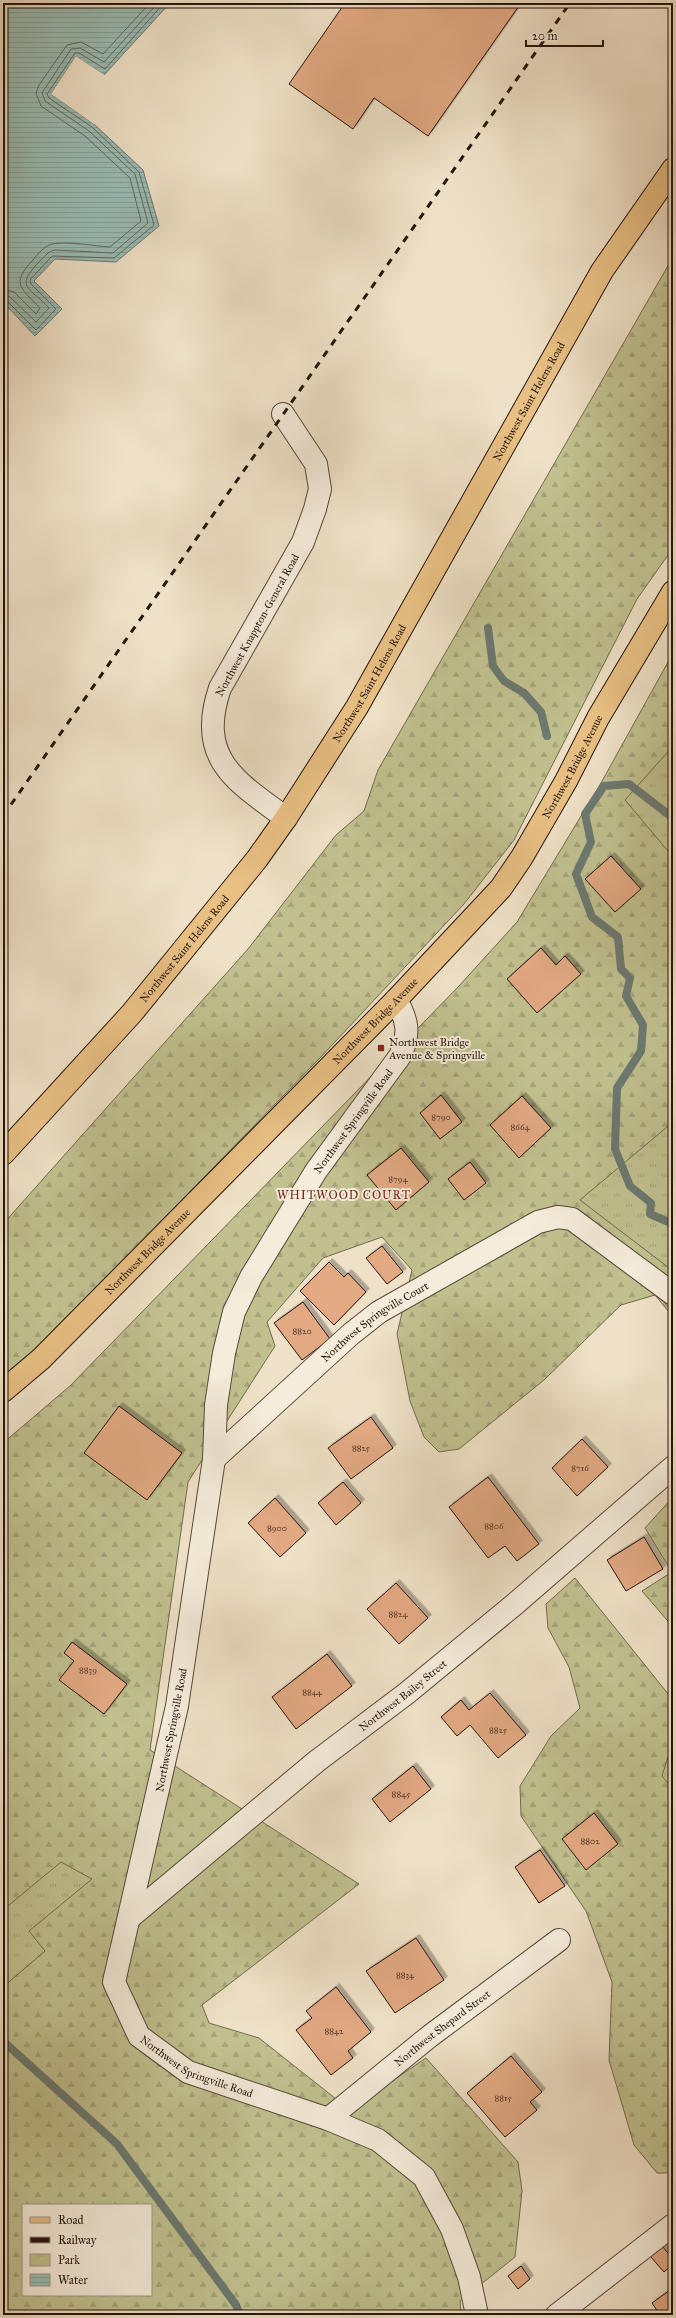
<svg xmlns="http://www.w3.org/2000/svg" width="676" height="2318" font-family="'IM FELL Great Primer',serif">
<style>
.forest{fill:url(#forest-firs);stroke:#736a4d;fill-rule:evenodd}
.park{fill:url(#park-tufts);stroke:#736a4d}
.water{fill:url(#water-rules);stroke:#6b7971}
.pier{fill:#efe1c7}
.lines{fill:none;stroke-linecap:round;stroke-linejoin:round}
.shore{stroke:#606860;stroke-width:1}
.stream{stroke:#6b7971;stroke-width:8}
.building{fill:#e2a983;stroke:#25130a;filter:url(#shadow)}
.minor-casing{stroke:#584639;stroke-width:24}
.major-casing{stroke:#25130a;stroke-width:24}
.highway-casing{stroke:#25130a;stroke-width:24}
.minor{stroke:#f5ecdb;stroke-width:22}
.major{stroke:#e8c084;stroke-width:22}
.highway{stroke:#e8c084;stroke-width:22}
.rail{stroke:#25130a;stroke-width:3;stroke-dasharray:7 7;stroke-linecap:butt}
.poi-dot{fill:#8f2418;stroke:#f5ecdb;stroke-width:1.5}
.labels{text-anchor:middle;stroke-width:4;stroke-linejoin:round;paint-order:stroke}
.number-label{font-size:9px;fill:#543828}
.street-label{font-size:11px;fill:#25130a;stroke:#f5ecdb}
.poi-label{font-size:11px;fill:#25130a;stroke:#f5ecdb;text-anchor:start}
.neighbourhood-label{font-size:12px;letter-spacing:1px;fill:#7a1f14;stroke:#f5ecdb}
</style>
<defs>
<pattern id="forest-firs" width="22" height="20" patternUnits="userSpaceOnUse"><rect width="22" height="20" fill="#c1c190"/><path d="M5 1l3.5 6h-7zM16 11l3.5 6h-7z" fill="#a6a57b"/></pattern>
<pattern id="park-tufts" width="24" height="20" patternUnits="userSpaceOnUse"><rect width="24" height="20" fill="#c1c190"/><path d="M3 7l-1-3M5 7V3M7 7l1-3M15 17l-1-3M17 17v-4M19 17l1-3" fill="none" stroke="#a6a57b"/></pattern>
<pattern id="water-rules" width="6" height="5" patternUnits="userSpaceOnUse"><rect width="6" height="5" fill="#9abdb6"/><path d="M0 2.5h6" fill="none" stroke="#85a29b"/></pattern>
<filter id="shadow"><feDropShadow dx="3.5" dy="-3.5" stdDeviation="0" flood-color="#0004"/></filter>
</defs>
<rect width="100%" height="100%" fill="#efe1c7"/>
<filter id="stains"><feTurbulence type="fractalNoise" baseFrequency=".005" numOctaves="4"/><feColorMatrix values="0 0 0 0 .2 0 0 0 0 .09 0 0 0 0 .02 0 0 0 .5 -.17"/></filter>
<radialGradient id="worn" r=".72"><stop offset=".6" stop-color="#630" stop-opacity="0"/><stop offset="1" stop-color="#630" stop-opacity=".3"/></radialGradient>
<g class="forest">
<path d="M 673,257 L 673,548 L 637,599 L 514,840 L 464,904 L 319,1059 L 36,1350 L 3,1378 L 3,1224 L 248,949 L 336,835 L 364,811 L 378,770 Z"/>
<path d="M 673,653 L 673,1317 L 655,1295 L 621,1305 L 544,1380 L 459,1449 L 439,1452 L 424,1437 L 410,1401 L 397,1334 L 412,1270 L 382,1237 L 323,1258 L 267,1322 L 275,1346 L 188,1482 L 150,1750 L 359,1884 L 202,2005 L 209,2023 L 259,2038 L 350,2110 L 426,2058 L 518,2162 L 522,2191 L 515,2257 L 460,2301 L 461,2315 L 3,2315 L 3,1443 L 70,1386 L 459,986 L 517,922 L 601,783 ZM 23,2205 L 151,2205 L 151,2295 L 23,2295 Z"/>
<path d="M 673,1497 L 673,1627 L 642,1591 L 672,1572 L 645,1528 Z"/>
<path d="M 575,1578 L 673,1700 L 673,2173 L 657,2173 L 634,2145 L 609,2060 L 612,1982 L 586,1911 L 521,1816 L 520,1786 L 551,1736 L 580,1708 L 569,1667 L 548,1628 L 546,1604 Z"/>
</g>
<g class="park">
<path d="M 673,746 L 673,857 L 625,800 Z"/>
<path d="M 673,1122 L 673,1271 L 580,1200 Z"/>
<path d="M 673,1741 L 673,1789 L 662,1776 Z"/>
<path d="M 61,1862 L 92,1879 L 29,1931 L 45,1951 L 3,1987 L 3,1910 Z"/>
</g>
<path class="water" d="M 3,3 L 170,3 L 104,75 L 76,56 L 51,94 L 94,124 L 143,170 L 159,226 L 116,262 L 55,259 L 34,281 L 62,309 L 35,336 L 3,302 Z"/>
<path class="pier" d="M 76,56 L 106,76 L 103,77 L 77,59 L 53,94 L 96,122 L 94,124 L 51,94 Z"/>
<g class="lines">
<g class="shore">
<path d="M 3,289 L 14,292 L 36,314 L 40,308 C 21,288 10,284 33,260 C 38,254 44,246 52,244 C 68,241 93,246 110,247 L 141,221 L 130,178 L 85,136 L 41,106 L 36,93 L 39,85 L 67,45 L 81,42 L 103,54 L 150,3"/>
<path d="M 3,295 L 10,297 L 36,322 L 49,308 C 31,288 14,288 38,263 C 43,258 48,251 55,250 L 113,253 L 148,223 L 135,174 L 89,131 L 45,101 L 42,93 L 71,49 L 80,48 L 104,62 L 158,3"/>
<path d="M 3,300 L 7,301 L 36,330 L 56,309 L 31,284 L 30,280 L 52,256 L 114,258 L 154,225 L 139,172 L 92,127 L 49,98 L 47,94 L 75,53 L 79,53 L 105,69 L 164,3"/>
</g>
<g class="stream">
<path d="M 488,628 L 493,666 L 504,681 L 524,693 L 541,712 L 547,736"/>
<path d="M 673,818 L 629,784 L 604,786 L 585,814 L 591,842 L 576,874 L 592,917 L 618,937 L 621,969 L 630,978 L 626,996 L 643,1025 L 641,1051 L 617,1088 L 615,1149 L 630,1186 L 651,1203 L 650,1214 L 673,1224"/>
<path d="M 3,2041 L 117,2144 L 236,2305 L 240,2315"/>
</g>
</g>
<g class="building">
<path d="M 345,3 L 521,3 L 428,136 L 374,98 L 353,129 L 289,84 Z"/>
<path d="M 611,856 L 641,889 L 615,912 L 585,879 Z"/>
<path d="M 541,948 L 556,965 L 565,956 L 581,974 L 537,1013 L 507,979 Z"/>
<path d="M 441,1095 L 462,1122 L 440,1139 L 420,1113 Z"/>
<path d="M 522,1096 L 551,1128 L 519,1158 L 490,1125 Z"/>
<path d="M 401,1148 L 429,1182 L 396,1210 L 367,1175 Z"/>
<path d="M 470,1162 L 486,1183 L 464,1200 L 448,1179 Z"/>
<path d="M 382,1246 L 403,1272 L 387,1284 L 366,1258 Z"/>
<path d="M 329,1262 L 344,1277 L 348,1273 L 366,1292 L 334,1325 L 300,1291 Z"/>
<path d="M 303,1302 L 330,1339 L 302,1360 L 274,1323 Z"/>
<path d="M 119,1406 L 182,1453 L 147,1500 L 84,1453 Z"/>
<path d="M 371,1417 L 393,1448 L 351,1479 L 328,1448 Z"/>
<path d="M 582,1439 L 608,1467 L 577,1496 L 552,1468 Z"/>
<path d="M 488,1477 L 539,1544 L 517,1561 L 505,1546 L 488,1558 L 449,1507 Z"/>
<path d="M 343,1482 L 361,1503 L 336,1525 L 318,1503 Z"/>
<path d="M 275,1498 L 306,1533 L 280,1557 L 248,1523 Z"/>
<path d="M 644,1537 L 663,1569 L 626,1591 L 607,1560 Z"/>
<path d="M 396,1583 L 428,1618 L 399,1644 L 367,1609 Z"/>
<path d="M 72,1642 L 127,1684 L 104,1714 L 59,1680 L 74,1661 L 64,1653 Z"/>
<path d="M 327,1654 L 352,1686 L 296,1729 L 272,1697 Z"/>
<path d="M 490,1693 L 526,1735 L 498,1758 L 470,1725 L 457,1736 L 441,1717 L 461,1700 L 469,1710 Z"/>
<path d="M 413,1766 L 431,1789 L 390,1822 L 372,1799 Z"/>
<path d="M 594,1813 L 618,1844 L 586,1870 L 562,1839 Z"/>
<path d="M 540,1850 L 565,1886 L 539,1903 L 515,1867 Z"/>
<path d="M 416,1938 L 444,1980 L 395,2013 L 366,1971 Z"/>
<path d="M 336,1987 L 371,2032 L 348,2051 L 353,2058 L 331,2075 L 296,2030 L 312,2018 L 306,2011 Z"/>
<path d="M 511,2056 L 542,2092 L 530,2102 L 537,2110 L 505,2137 L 467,2093 Z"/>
<path d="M 662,2246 L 673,2259 L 673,2264 L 664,2272 L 650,2256 Z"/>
<path d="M 521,2266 L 530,2279 L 518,2289 L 508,2276 Z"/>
<path d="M 673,2288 L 673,2315 L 660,2315 L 652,2303 Z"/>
</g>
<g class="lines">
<defs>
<g id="minor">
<path d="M 283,414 L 316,464 L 320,489 L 315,509 L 303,542 L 220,688 C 196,758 235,781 286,818"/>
<path id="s1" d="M 396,1000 C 408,1020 410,1034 400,1056 L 316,1171 L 251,1277 L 234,1312 L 224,1353 L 216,1405 L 214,1459 L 177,1706 L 114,1982 L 139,2036 L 188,2072 L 328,2119 L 378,2140 L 424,2177 L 452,2229 L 469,2277 L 477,2315"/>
<path id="s2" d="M 214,1459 L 351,1334 L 379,1312 L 538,1222 L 558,1217 L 572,1219 L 673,1294"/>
<path id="s3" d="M 129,1918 L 317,1761 L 407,1693 L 515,1604 L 673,1467"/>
<path id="s4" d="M 328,2119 L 430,2036 L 559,1940"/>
<path d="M 557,2315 L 673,2225"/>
</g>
<g id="major">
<path id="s5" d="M 3,1391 L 41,1359 L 396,1000 L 501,888 L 522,857 L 566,781 L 598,718 L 673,592"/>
</g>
<g id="highway">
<path id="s6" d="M 3,1154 L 132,1013 L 257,859 L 286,818 L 357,707 L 602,271 L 673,169"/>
</g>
</defs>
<use href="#minor" class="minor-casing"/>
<use href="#major" class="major-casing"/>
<use href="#highway" class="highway-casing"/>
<use href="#minor" class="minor"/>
<use href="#major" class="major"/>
<use href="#highway" class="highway"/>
<path class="rail" d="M 3,816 L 570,3"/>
</g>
<rect class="poi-dot" x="377" y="1044" width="8" height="8" rx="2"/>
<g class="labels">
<g class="number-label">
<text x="441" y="1120">8790</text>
<text x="520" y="1130">8664</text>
<text x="398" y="1182">8794</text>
<text x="302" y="1334">8820</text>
<text x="361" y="1451">8825</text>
<text x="580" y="1471">8716</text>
<text x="494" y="1529">8806</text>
<text x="277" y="1531">8900</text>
<text x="398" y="1617">8824</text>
<text x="88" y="1673">8839</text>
<text x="312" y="1695">8844</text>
<text x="498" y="1733">8825</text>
<text x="401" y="1797">8845</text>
<text x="590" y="1844">8802</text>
<text x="405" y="1978">8834</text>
<text x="334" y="2034">8842</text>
<text x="503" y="2101">8815</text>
</g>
<g class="street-label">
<text dy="4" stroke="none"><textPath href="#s6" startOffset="922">Northwest Saint Helens Road</textPath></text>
<text transform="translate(257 625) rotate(-61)" y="4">Northwest Knappton-General Road</text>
<text dy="4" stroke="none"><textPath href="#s6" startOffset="598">Northwest Saint Helens Road</textPath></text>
<text dy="4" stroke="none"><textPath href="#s5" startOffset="849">Northwest Bridge Avenue</textPath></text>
<text dy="4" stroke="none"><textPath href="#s6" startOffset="274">Northwest Saint Helens Road</textPath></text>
<text dy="4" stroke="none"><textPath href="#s5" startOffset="525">Northwest Bridge Avenue</textPath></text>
<text transform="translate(353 1121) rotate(-54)" y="4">Northwest Springville Road</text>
<text dy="4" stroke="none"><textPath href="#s5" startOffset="201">Northwest Bridge Avenue</textPath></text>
<text dy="4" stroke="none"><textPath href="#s2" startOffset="212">Northwest Springville Court</textPath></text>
<text dy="4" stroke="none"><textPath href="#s3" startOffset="353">Northwest Bailey Street</textPath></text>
<text transform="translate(171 1730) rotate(-79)" y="4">Northwest Springville Road</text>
<text dy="4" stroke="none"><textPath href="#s4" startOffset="146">Northwest Shepard Street</textPath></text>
<text dy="4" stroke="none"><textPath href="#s1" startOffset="1172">Northwest Springville Road</textPath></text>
</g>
<g class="poi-label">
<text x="389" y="1046">Northwest Bridge<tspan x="389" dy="13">Avenue &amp; Springville</tspan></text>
</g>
<g class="neighbourhood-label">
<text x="344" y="1199">WHITWOOD COURT</text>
</g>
</g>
<rect width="676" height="2318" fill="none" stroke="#efe1c7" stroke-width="16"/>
<rect x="4" y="4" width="668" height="2310" fill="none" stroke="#25130a" stroke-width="2"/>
<rect x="8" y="8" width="660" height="2302" fill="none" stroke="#25130a"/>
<rect x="22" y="2204" width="130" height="92" fill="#f5ecdb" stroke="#a29587"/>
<rect x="30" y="2217" width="20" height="6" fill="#e8c084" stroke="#a29587"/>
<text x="58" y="2224" font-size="12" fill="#25130a">Road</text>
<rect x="30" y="2237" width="20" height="6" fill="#25130a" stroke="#a29587"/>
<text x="58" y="2244" font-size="12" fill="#25130a">Railway</text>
<rect x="30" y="2254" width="20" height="12" fill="url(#park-tufts)" stroke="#a29587"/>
<text x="58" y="2264" font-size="12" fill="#25130a">Park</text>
<rect x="30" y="2274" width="20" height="12" fill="url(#water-rules)" stroke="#a29587"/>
<text x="58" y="2284" font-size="12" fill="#25130a">Water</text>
<path d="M526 40v6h77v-6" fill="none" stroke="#25130a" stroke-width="2"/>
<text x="532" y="40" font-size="12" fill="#25130a" stroke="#f5ecdb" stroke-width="3" paint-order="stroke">20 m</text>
<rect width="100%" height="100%" filter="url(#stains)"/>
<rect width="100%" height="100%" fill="url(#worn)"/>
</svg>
